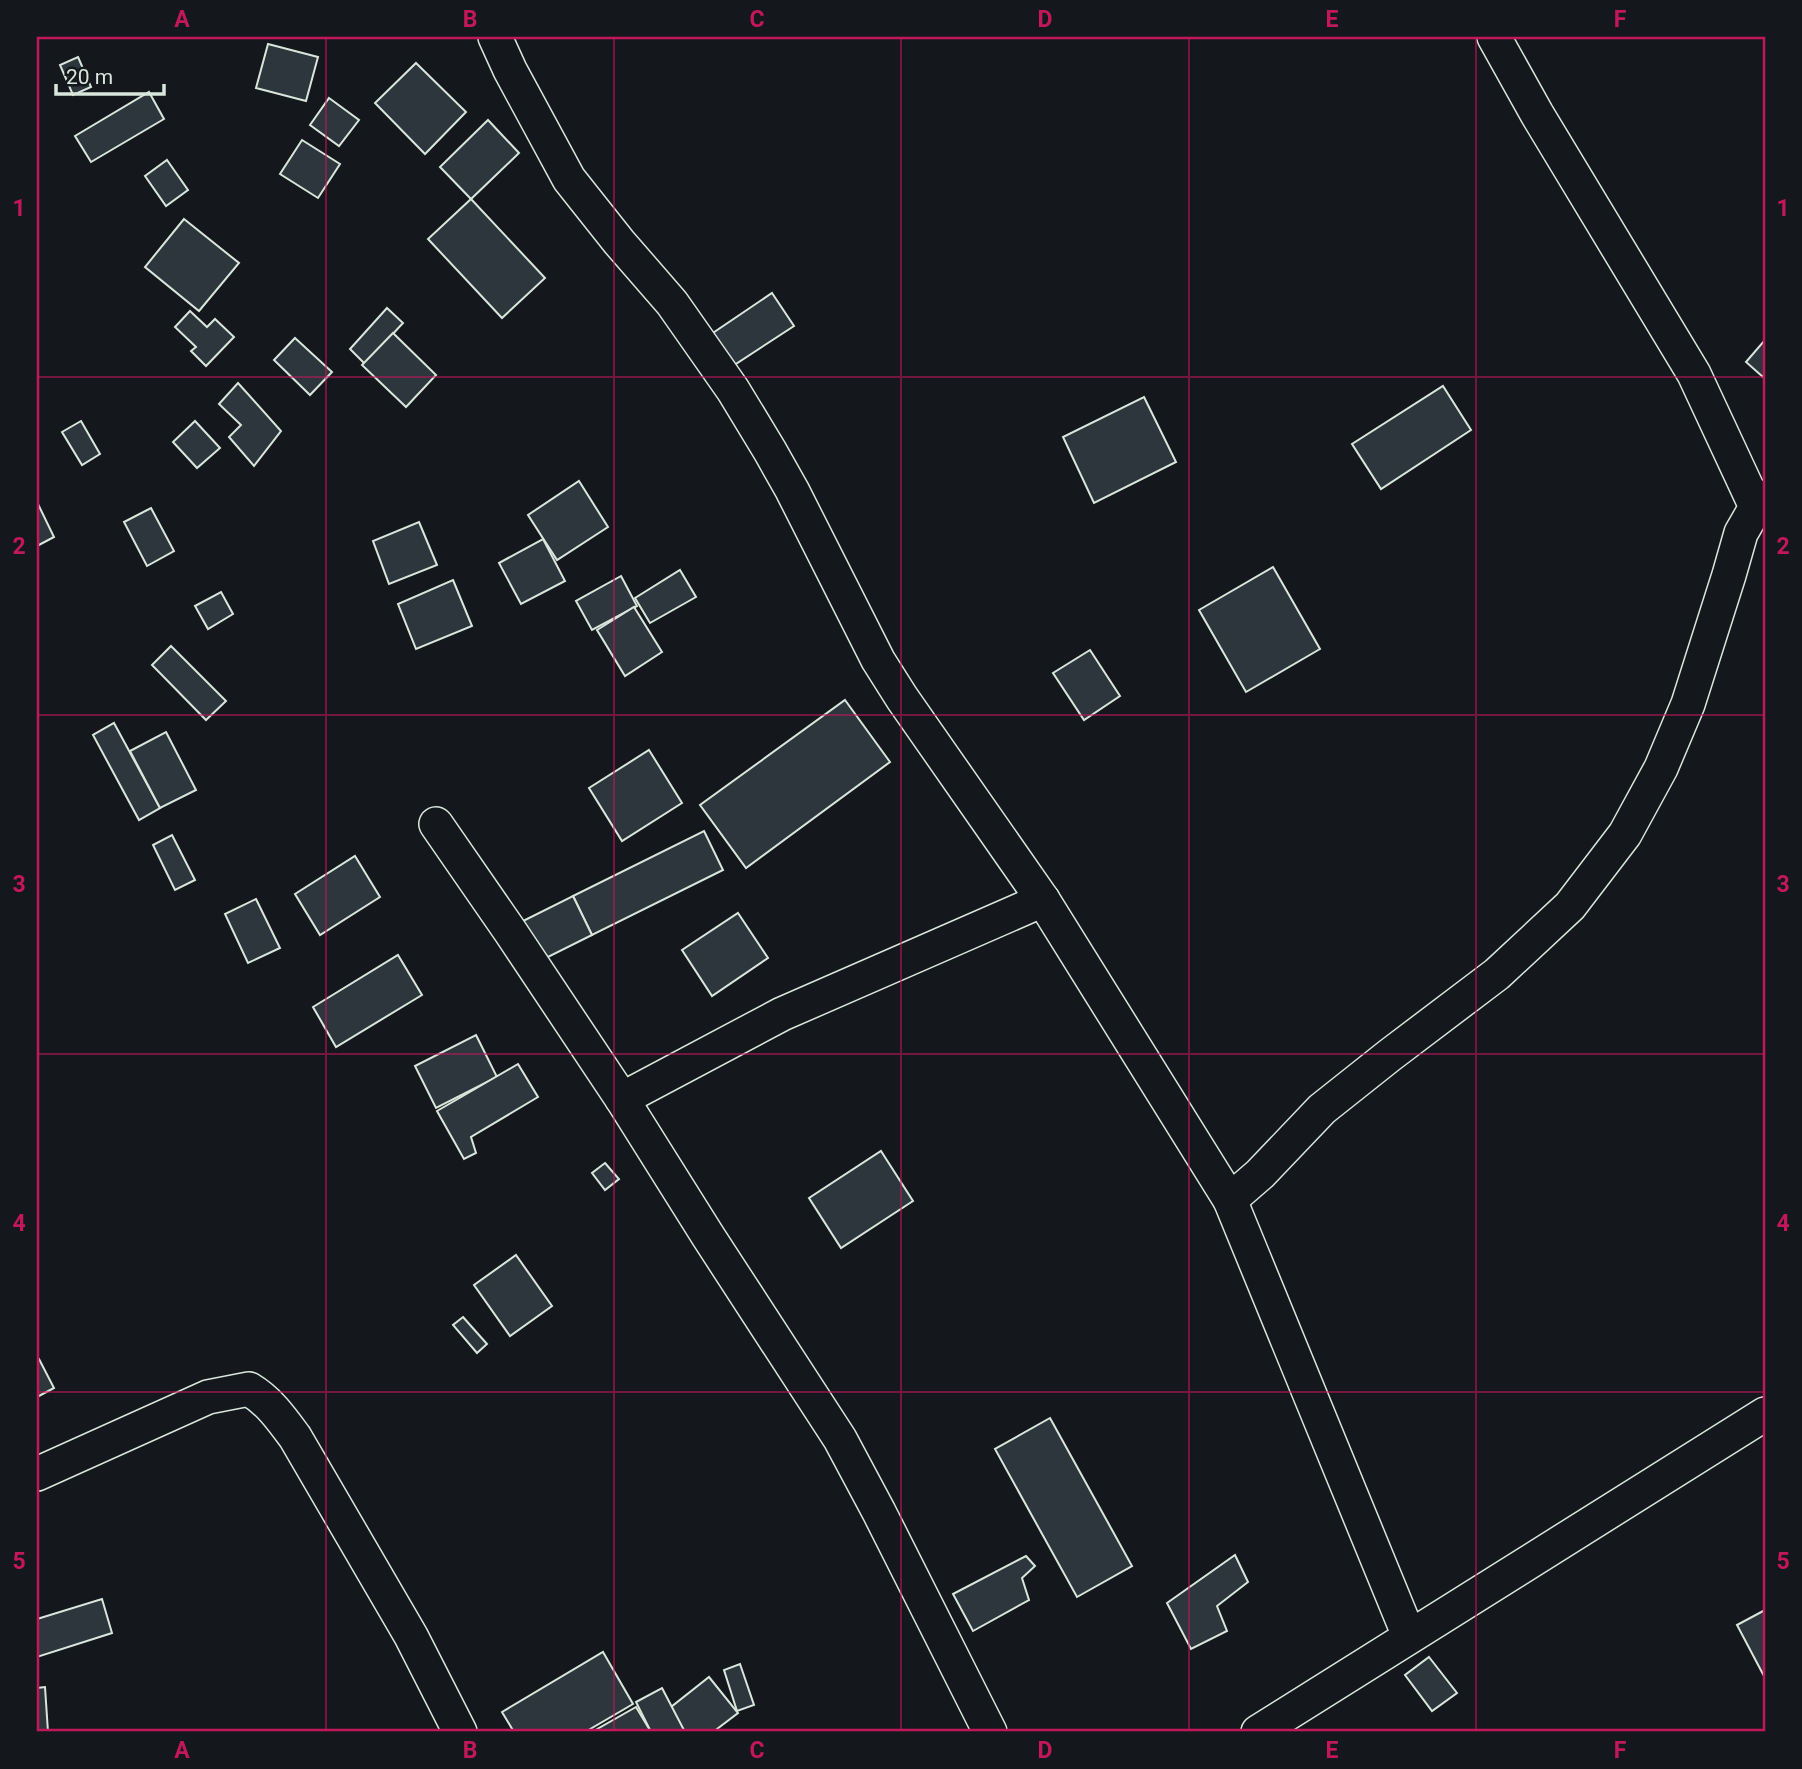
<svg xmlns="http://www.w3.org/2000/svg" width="1802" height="1769" font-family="Roboto,sans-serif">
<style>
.building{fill:#2c363c;stroke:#d8e6dc;stroke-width:2}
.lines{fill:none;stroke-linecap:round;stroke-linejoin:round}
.minor-casing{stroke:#d8e6dc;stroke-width:36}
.minor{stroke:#14181c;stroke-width:33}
.grid{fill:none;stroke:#c2185b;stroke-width:2;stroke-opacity:0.55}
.neatline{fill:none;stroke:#c2185b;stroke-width:2.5}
.grid-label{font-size:23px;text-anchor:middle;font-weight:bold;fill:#c2185b}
</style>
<rect width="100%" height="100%" fill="#14181c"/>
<g class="building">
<path d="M 268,44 L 318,57 L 306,101 L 256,88 Z"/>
<path d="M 78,57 L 91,87 L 73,95 L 60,65 Z"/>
<path d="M 416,63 L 466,112 L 425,154 L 375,103 Z"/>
<path d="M 149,92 L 164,119 L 91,162 L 75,136 Z"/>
<path d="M 329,98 L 359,120 L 339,146 L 310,125 Z"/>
<path d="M 488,120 L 519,153 L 471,199 L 440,167 Z"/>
<path d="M 302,140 L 340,164 L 318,198 L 280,174 Z"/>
<path d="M 167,160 L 188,190 L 166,206 L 145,176 Z"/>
<path d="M 471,199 L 545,278 L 502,318 L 428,239 Z"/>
<path d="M 184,219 L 239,263 L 199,311 L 145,267 Z"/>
<path d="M 772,293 L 794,326 L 722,373 L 701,341 Z"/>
<path d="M 387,308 L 403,323 L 365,364 L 350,349 Z"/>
<path d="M 190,311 L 207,327 L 215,319 L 234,337 L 206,366 L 191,351 L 196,347 L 175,327 Z"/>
<path d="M 393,333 L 436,375 L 406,407 L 362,365 Z"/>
<path d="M 295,338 L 332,372 L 310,395 L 274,360 Z"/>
<path d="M 1764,341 L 1765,374 L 1763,377 L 1746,362 Z"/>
<path d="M 238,383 L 281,431 L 254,466 L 229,437 L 241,425 L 219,404 Z"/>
<path d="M 1443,386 L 1471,430 L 1381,489 L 1352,444 Z"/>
<path d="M 1144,397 L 1176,462 L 1094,503 L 1063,437 Z"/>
<path d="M 81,421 L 100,454 L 82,465 L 62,432 Z"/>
<path d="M 195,421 L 220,448 L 197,468 L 173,442 Z"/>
<path d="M 579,481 L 608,527 L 557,560 L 528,515 Z"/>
<path d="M 37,502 L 54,537 L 37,546 Z"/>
<path d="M 151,508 L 174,551 L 147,566 L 124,522 Z"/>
<path d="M 419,522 L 437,565 L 389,584 L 373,541 Z"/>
<path d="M 543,539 L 565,581 L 521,604 L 499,563 Z"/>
<path d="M 1273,567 L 1320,649 L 1246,692 L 1199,610 Z"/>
<path d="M 680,570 L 696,597 L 650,623 L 635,598 Z"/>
<path d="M 621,576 L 637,606 L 592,630 L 576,601 Z"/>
<path d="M 453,580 L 472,626 L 416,649 L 398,604 Z"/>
<path d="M 221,592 L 233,614 L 208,629 L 195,606 Z"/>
<path d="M 634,607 L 662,652 L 625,676 L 597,630 Z"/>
<path d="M 171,646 L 226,701 L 206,720 L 152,665 Z"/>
<path d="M 1090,650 L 1120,696 L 1084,720 L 1053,673 Z"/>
<path d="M 845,700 L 890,762 L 746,868 L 700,805 Z"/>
<path d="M 114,723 L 160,808 L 139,820 L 93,735 Z"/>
<path d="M 166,732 L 196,790 L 160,808 L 130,751 Z"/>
<path d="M 649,750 L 682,803 L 622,841 L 589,788 Z"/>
<path d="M 704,831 L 723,870 L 592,935 L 573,896 Z"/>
<path d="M 172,835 L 195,880 L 175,890 L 153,845 Z"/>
<path d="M 355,856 L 380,897 L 320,935 L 295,894 Z"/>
<path d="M 573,896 L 592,935 L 538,962 L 519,923 Z"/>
<path d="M 256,899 L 280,948 L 248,963 L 225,914 Z"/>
<path d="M 738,913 L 768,958 L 712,996 L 682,950 Z"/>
<path d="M 398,955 L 422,995 L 336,1047 L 313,1007 Z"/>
<path d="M 476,1035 L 497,1077 L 436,1108 L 415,1066 Z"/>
<path d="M 518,1064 L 538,1097 L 471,1137 L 476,1153 L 464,1159 L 437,1111 Z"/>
<path d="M 881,1151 L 913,1201 L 841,1248 L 809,1198 Z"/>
<path d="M 605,1163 L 619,1179 L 605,1190 L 592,1173 Z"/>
<path d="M 516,1255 L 552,1306 L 510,1336 L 474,1285 Z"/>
<path d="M 463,1317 L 487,1344 L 477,1353 L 453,1325 Z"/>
<path d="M 39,1359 L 54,1388 L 37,1397 L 37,1360 Z"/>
<path d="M 1050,1418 L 1132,1566 L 1077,1597 L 995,1449 Z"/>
<path d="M 1235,1555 L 1248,1582 L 1217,1606 L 1227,1631 L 1191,1649 L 1167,1603 Z"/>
<path d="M 1026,1556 L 1035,1566 L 1022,1578 L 1029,1600 L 973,1631 L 953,1594 Z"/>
<path d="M 102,1599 L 112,1633 L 37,1657 L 37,1619 Z"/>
<path d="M 1765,1610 L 1765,1678 L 1737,1625 Z"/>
<path d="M 603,1652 L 633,1704 L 585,1732 L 514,1732 L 502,1712 Z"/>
<path d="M 1429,1657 L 1457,1693 L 1432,1711 L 1405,1675 Z"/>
<path d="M 740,1664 L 754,1705 L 737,1711 L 724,1670 Z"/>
<path d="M 709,1677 L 738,1713 L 713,1732 L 683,1732 L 666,1711 Z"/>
<path d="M 45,1687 L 48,1732 L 37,1732 L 37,1688 Z"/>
<path d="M 662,1688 L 685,1732 L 651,1732 L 636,1702 Z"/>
<path d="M 636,1707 L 651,1732 L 592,1732 Z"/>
</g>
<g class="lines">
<defs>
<g id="minor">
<path d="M 495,37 L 510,70 L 569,179 L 619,242 L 672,303 L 733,390 L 770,451 L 792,490 L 878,660 L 902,698 L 1043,900 L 1230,1200 L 1409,1636"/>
<path d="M 1494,37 L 1537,114 L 1694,374 L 1756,507"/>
<path d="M 436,824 L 510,931 L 622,1099 L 708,1236 L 840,1439 L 879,1512 L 990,1732"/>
<path d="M 622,1099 L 782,1014 L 1043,900"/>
<path d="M 1230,1200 L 1260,1174 L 1322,1109 L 1390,1055 L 1497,974 L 1570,906 L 1625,834 L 1661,768 L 1688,704 L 1729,575 L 1741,533 L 1756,507 L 1765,497"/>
<path d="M 37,1474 L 208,1397 L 249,1389 C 269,1401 281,1418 295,1437 L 411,1636 L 460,1732"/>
<path d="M 1258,1732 L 1765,1414"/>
</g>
</defs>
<use href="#minor" class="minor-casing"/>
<use href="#minor" class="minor"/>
</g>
<path class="grid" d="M 326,37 L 326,1732M 614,37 L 614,1732M 901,37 L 901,1732M 1189,37 L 1189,1732M 1476,37 L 1476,1732M 37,377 L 1765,377M 37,715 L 1765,715M 37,1054 L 1765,1054M 37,1392 L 1765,1392"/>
<rect width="1802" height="1769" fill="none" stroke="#14181c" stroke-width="77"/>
<path d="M56 84v10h108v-10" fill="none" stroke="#d8e6dc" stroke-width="3.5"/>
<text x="66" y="84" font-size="21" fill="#d8e6dc" stroke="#14181c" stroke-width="5" paint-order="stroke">20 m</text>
<rect x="38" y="38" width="1726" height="1692" class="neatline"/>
<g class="grid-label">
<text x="182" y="27">A</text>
<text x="470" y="27">B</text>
<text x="757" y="27">C</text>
<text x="1045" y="27">D</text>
<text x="1332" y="27">E</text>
<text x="1620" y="27">F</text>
<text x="19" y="216">1</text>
<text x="1783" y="216">1</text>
<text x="19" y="554">2</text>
<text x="1783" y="554">2</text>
<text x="19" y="892">3</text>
<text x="1783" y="892">3</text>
<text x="19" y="1231">4</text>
<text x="1783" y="1231">4</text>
<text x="19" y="1569">5</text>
<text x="1783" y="1569">5</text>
<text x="182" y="1758">A</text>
<text x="470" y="1758">B</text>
<text x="757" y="1758">C</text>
<text x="1045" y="1758">D</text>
<text x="1332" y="1758">E</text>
<text x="1620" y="1758">F</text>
</g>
</svg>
